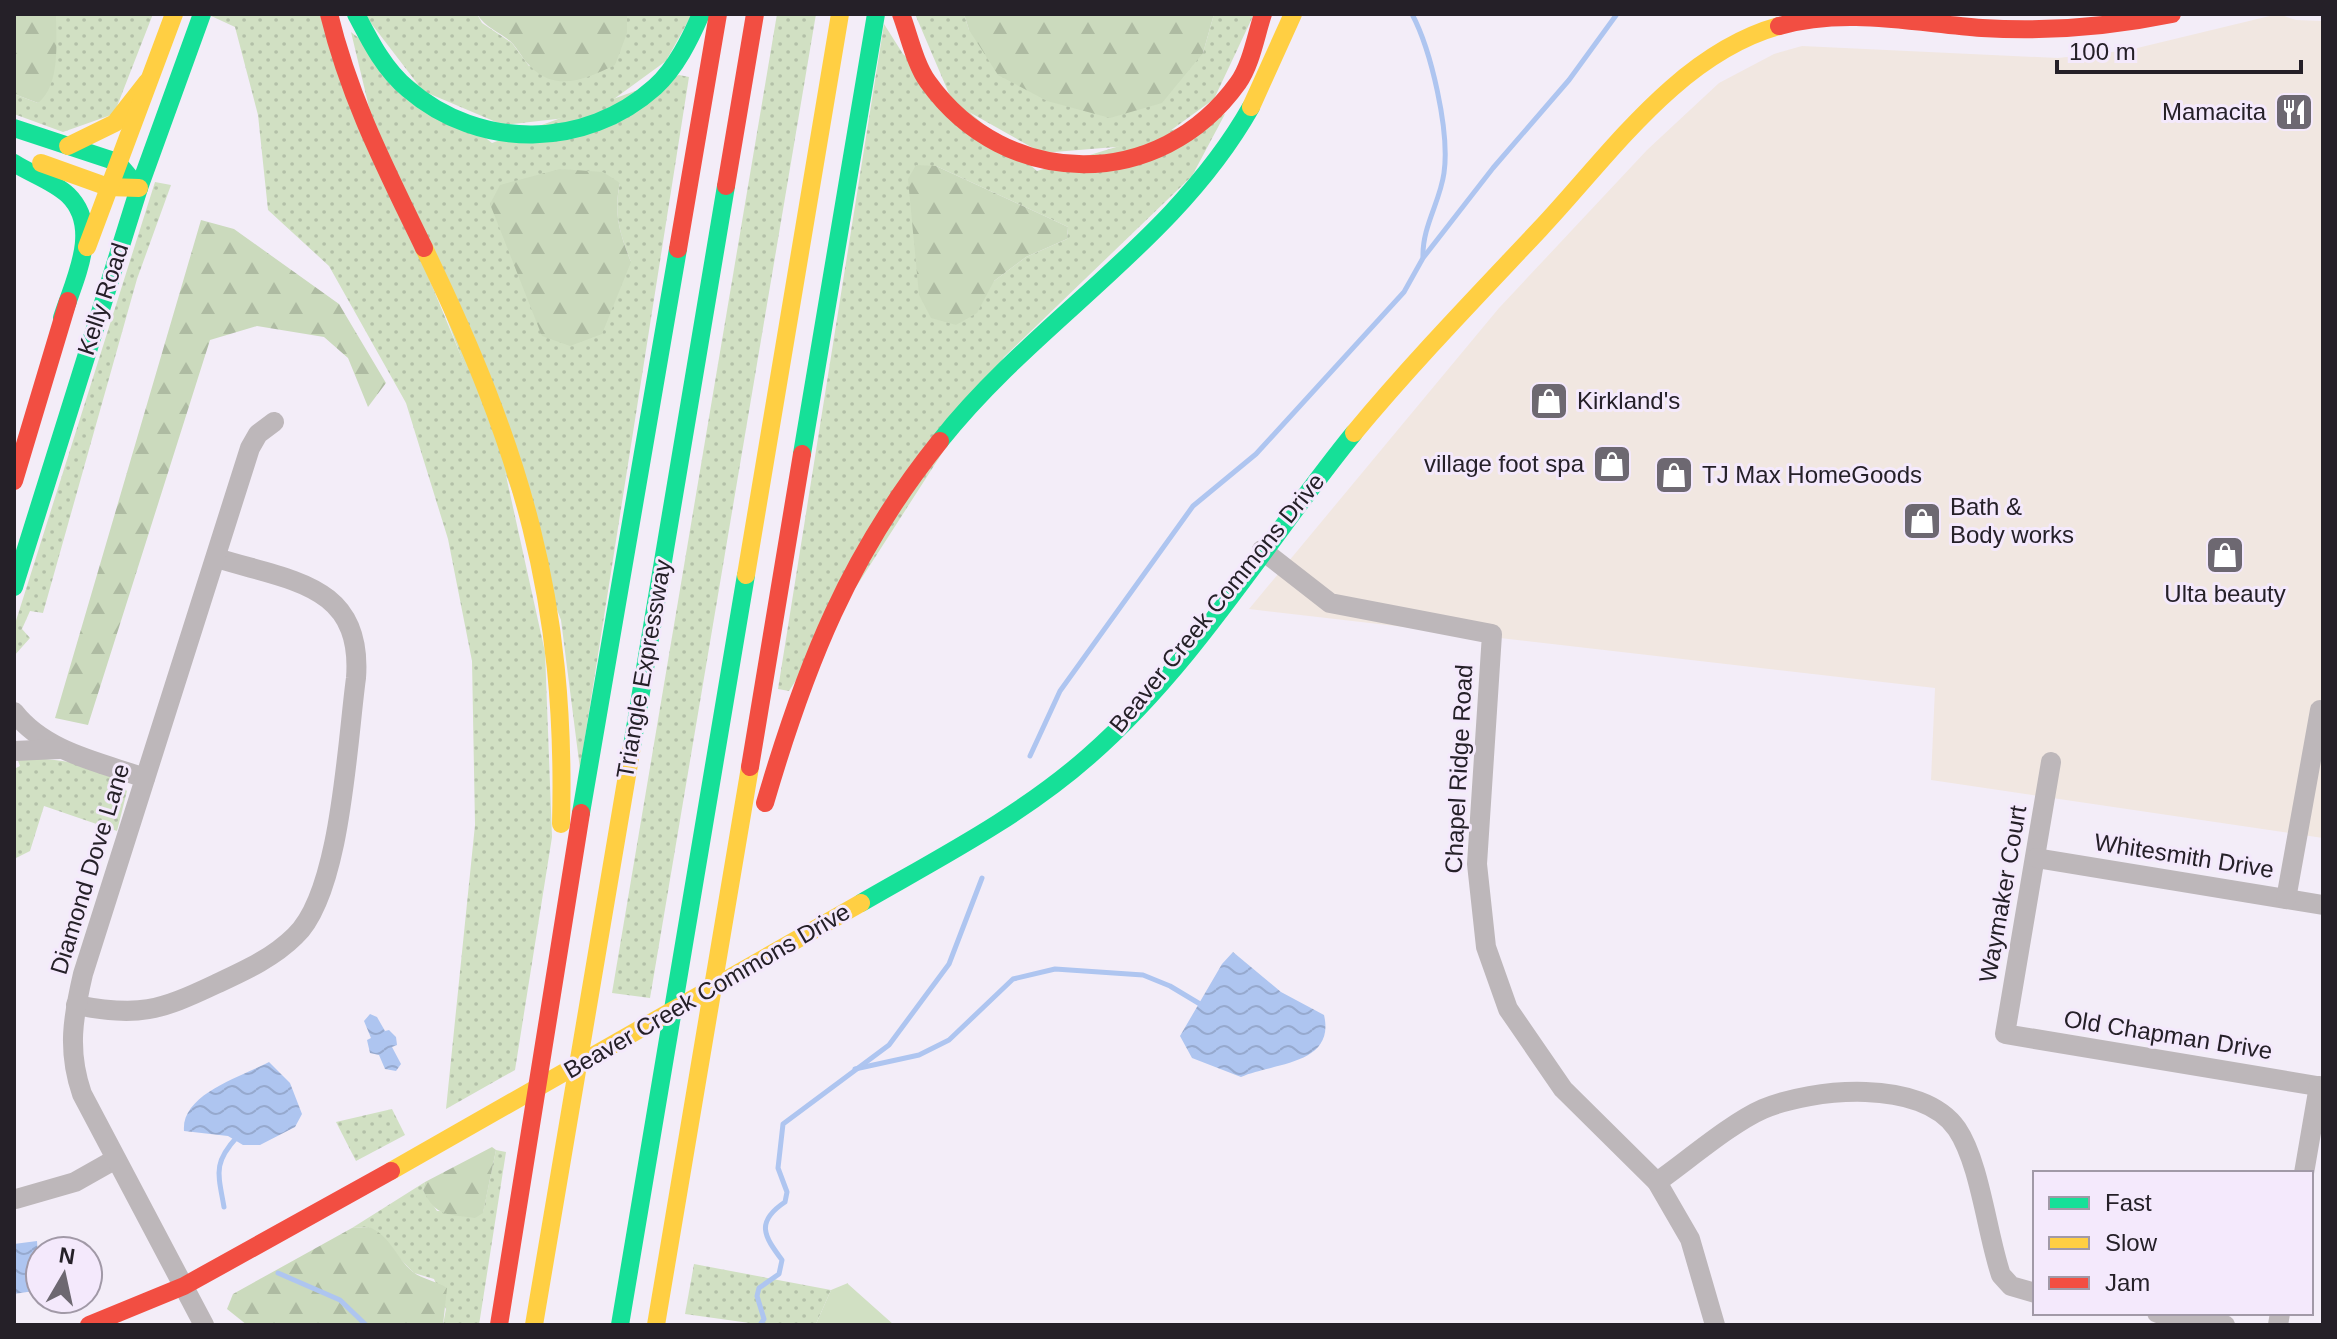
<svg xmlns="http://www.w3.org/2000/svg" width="2337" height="1339" font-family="Helvetica,sans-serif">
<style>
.commercial{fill:#f1e7e1}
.grass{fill:url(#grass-dots);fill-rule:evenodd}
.forest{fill:url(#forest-firs)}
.green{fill:#d1e0c3}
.water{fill:url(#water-waves)}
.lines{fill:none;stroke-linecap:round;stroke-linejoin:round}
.stream{stroke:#aec5f0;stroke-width:5}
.street{stroke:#bdb7ba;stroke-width:20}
.fast{stroke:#16e098;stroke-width:18}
.slow{stroke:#ffcf43;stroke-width:18}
.jam{stroke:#f24e42;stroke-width:18}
.labels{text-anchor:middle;stroke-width:6;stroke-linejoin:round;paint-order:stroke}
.poi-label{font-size:24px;fill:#252028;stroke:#f4e9fc;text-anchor:start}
.street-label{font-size:24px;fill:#252028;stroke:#f4e9fc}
</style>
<defs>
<pattern id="grass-dots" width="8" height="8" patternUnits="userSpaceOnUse" patternTransform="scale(2)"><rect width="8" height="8" fill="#d1e0c3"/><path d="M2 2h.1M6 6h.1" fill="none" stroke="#b3c0a8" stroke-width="1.8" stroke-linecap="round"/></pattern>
<pattern id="forest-firs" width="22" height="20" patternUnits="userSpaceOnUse" patternTransform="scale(2)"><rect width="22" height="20" fill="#cbdabd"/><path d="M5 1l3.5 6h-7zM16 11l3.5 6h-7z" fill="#aebba2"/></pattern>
<pattern id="water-waves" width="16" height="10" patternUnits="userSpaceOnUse" patternTransform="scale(2)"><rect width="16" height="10" fill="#aec5f0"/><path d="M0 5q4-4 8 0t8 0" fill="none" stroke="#96a9ce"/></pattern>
</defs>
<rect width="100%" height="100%" fill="#f3edf8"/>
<path class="commercial" d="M 2278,14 L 2296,20 L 2323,21 L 2323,838 L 1931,780 L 1935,688 L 1249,609 L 1499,308 L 1647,150 L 1719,83 L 1774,54 L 1802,46 L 2058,58 L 2129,50 Z"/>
<g class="grass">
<path d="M 56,14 L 153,14 L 114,114 L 63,132 L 14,114 L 14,94 L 38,103 L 55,60 Z"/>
<path d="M 320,14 L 501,453 L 545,652 L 552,837 L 515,1070 L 446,1109 L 475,825 L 472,661 L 448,539 L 406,403 L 329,266 L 268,210 L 258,115 L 235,27 L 209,15 Z"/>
<path d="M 364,14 L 477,14 L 482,23 L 512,43 L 529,66 L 627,33 L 627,14 L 692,14 L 666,61 L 592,115 L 503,125 L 423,91 Z"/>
<path d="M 777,14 L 816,14 L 650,998 L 612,993 Z"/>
<path d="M 915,14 L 964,14 L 969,30 L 1203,53 L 1214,14 L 1254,14 L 1214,99 L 1152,144 L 1042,153 L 953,103 Z"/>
<path d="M 884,24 L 903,54 L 1037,171 L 1225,114 L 1192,176 L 1004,357 L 789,691 L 778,689 ZM 917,166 L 936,166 L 1051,219 L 1068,227 L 1067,239 L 1026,257 L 994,281 Z"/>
<path d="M 351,32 L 492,143 L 679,75 L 689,77 L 580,769 L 561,620 L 373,124 ZM 560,169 L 620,183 C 613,213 620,234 631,262 Z"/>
<path d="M 155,182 L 171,185 L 137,279 L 43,613 L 30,611 L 22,629 L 30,638 L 14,656 L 14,627 Z"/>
<path d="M 17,758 C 54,758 101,762 127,791 L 117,831 L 44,806 L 30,851 L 14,859 L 14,769 L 20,766 Z"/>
<path d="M 392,1109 L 405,1135 L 356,1161 L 336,1122 Z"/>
<path d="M 496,1150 L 506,1152 L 479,1325 L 443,1325 L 446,1309 L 434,1279 L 414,1273 L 369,1227 L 352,1228 L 425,1182 L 423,1190 L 437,1211 L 483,1212 Z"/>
<path d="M 694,1264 L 831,1290 L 816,1324 L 764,1325 L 685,1314 Z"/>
</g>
<g class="forest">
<path d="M 14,14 L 56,14 C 56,41 61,85 38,103 L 14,94 Z"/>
<path d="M 477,14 L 627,14 L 627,33 L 615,65 C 586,79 556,93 530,66 C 522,59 518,48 510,41 C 499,32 485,27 477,14 Z"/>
<path d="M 964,14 L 1214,14 L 1203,53 L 1162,103 L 1110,118 L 1047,101 L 998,75 L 969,30 Z"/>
<path d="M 916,165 L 936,166 L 1051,219 L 1068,227 L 1067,239 L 1026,257 L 994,281 L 977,313 L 956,325 L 931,318 L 919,295 L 908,179 Z"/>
<path d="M 560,169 L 603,172 L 620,183 C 613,213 620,234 631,262 L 602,334 L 570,346 L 542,336 L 490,204 L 500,185 Z"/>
<path d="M 201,220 L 234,229 L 339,304 L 386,383 L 368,407 L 348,358 L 324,337 L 257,326 L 210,340 L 88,725 L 55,718 Z"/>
<path d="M 492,1147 L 496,1150 L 483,1213 L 475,1218 C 447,1214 436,1217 423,1190 L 425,1182 Z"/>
<path d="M 369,1227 C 391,1236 395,1257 413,1272 C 422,1279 436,1281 447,1288 L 443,1325 L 247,1325 L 227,1309 L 233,1294 L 352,1228 Z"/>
</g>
<path class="green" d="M 848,1283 L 848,1284 L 894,1325 L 808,1325 L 816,1324 L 831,1290 Z"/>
<g class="water">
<path d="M 1233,952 L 1281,992 L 1324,1015 C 1336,1066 1271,1063 1241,1077 L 1192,1058 L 1180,1036 L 1222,964 Z"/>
<path d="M 370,1014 L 377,1017 L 385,1031 L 389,1030 L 396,1037 L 397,1045 L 392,1047 L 401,1064 L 396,1071 L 385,1069 L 379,1055 L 370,1053 L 367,1040 L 371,1038 L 364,1021 Z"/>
<path d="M 269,1062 L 290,1083 L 302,1114 L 295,1127 L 260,1145 L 243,1145 L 228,1136 L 184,1131 C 181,1094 241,1077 269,1062 Z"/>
<path d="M 37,1241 L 40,1290 L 14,1294 L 14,1244 Z"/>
</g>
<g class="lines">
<g class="stream">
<path d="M 1412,14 C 1431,50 1450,131 1444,173 C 1440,202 1422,227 1423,257"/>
<path d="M 1030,756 L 1060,691 L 1193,506 L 1256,454 L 1404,292 L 1423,258 L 1493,168 L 1569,80 L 1617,14"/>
<path d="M 855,1069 L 919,1055 L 949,1040 L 1013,979 L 1055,969 L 1143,975 L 1170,986 L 1200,1004"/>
<path d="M 224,1207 C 218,1173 213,1163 237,1137"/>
<path d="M 278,1273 L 340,1300 L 366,1325"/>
<path d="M 760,1325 L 764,1319 L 757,1296 L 759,1288 L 779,1274 L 782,1260 C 764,1236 755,1222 785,1202 L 787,1192 L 778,1168 L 783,1124 L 889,1045 L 949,964 L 982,878"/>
</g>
<g class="street">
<path d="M 1262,550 L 1330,603 L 1492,634 L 1477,864 L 1486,947 L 1508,1009 L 1563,1089 L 1657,1182 L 1690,1239 L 1715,1325"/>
<path d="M 14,712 C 45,752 99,762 145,778"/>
<path d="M 14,751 L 59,749"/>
<path d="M 2051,762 L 2005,1034 L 2323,1087"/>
<path d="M 2036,858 L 2323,905"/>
<path d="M 2286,899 L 2320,710"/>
<path d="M 76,1005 C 139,1017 159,1011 216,984 C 244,971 273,958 295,936 C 341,893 347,743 356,678 C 363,583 289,581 217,558"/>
<path d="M 2304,1173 L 2319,1086"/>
<path d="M 1657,1182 C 1687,1161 1731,1123 1763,1109 C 1813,1088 1922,1078 1957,1129 C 1980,1163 1987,1234 2001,1275 L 2011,1286 L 2035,1293"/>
<path d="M 16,1199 L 75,1182 L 114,1160"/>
<path d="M 2157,1313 L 2225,1325"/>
<path d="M 204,1325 L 82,1094 C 67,1051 73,1017 83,974 L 250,448 L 258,434 L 274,422"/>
<path d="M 2278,1325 L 2280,1313"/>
</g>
<g class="fast">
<path d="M 356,14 C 370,41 384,69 408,89 C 480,151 586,149 655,87 C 676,68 690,39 701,14"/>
<path d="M 14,128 L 117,162 L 139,188"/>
<path d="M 14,163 C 31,174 53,181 68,195 C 102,228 74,280 62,318"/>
<path d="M 940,441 C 1035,321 1175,242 1251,107"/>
<path d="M 802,454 L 876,14"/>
<path d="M 14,587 L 139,188 L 202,14"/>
<path d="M 632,746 L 726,186"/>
<path d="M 581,813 L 678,249"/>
<path d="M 861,903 C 939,858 1021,816 1089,756 C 1194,664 1267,540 1354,433"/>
<path d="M 620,1325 L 746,575"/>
</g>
<g class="slow">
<path d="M 1251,107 L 1293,14"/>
<path d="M 68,146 L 115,123 L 147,82"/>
<path d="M 41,163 L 108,187 L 139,188"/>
<path d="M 87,247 L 174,14"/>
<path d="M 424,248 C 521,449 567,599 561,824"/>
<path d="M 1354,433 C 1413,362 1477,296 1540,229 C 1608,157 1678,54 1779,26"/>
<path d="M 746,575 L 840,14"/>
<path d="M 391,1171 L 861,903"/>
<path d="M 534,1325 L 632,746"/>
<path d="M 656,1325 L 750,767"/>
</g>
<g class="jam">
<path d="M 329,14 C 350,100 386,169 424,248"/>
<path d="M 901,14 C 909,35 915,64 928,82 C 1006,191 1160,192 1238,83 C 1251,65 1256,35 1263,14"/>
<path d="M 1779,26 C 1845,7 1915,23 1982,28 C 2046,32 2109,27 2172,14"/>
<path d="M 726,186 L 755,14"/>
<path d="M 678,249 L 718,14"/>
<path d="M 14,481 L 68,301"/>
<path d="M 750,767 L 802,454"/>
<path d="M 765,803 C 805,666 849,554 940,441"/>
<path d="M 89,1325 L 184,1286 L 391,1171"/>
<path d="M 499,1325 L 581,813"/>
</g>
</g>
<defs>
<symbol id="restaurant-square" viewBox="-11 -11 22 22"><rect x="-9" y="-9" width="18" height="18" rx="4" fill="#6d6871" stroke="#f4e9fc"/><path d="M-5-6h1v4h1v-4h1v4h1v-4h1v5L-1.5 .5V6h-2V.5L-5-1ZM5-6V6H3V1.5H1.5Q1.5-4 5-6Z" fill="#fff"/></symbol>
<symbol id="shop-square" viewBox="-11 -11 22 22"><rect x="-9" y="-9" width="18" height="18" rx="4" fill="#6d6871" stroke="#f4e9fc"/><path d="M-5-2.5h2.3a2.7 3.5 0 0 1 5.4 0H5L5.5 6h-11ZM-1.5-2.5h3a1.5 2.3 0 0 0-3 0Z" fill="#fff"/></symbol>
</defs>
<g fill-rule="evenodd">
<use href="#restaurant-square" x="2272" y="90" width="44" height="44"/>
<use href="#shop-square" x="1527" y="379" width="44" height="44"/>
<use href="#shop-square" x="1590" y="442" width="44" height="44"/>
<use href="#shop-square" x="1652" y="453" width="44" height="44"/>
<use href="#shop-square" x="1900" y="499" width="44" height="44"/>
<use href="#shop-square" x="2203" y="533" width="44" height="44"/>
</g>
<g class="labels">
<g class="poi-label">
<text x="2266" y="120" text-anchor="end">Mamacita</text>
<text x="1577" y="409">Kirkland's</text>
<text x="1584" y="472" text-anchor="end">village foot spa</text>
<text x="1702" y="483">TJ Max HomeGoods</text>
<text x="1950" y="515">Bath &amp;<tspan x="1950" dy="28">Body works</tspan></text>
<text x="2225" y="602" text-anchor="middle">Ulta beauty</text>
</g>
<g class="street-label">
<text transform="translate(103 299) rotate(-72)" y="8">Kelly Road</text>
<text transform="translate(1217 603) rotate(-51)" y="8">Beaver Creek Commons Drive</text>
<text transform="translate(644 669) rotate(-80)" y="8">Triangle Expressway</text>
<text transform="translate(1459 769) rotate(-87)" y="8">Chapel Ridge Road</text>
<text transform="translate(2184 856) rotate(9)" y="8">Whitesmith Drive</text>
<text transform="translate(90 869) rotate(-73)" y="8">Diamond Dove Lane</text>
<text transform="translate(2003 894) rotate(-80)" y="8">Waymaker Court</text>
<text transform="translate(707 991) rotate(-30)" y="8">Beaver Creek Commons Drive</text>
<text transform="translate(2168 1035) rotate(9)" y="8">Old Chapman Drive</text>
</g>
</g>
<rect width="2337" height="1339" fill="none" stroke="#252028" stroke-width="32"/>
<rect x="2033" y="1171" width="280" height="144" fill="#f4e9fc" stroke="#a199a7" stroke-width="2"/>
<rect x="2049" y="1197" width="40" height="12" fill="#16e098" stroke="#a199a7" stroke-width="2"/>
<text x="2105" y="1211" font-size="24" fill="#252028">Fast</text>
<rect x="2049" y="1237" width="40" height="12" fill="#ffcf43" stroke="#a199a7" stroke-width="2"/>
<text x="2105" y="1251" font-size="24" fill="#252028">Slow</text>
<rect x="2049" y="1277" width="40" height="12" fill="#f24e42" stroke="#a199a7" stroke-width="2"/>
<text x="2105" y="1291" font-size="24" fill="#252028">Jam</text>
<g transform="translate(64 1275) rotate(9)"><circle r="38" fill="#f4e9fc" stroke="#a199a7" stroke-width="2"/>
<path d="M0-6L14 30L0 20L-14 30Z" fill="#6d6871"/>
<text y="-12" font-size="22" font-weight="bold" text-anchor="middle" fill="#252028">N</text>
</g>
<path d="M2057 60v12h244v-12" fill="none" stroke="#252028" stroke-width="4"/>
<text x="2069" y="60" font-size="24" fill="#252028" stroke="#f4e9fc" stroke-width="6" paint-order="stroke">100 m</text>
</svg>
